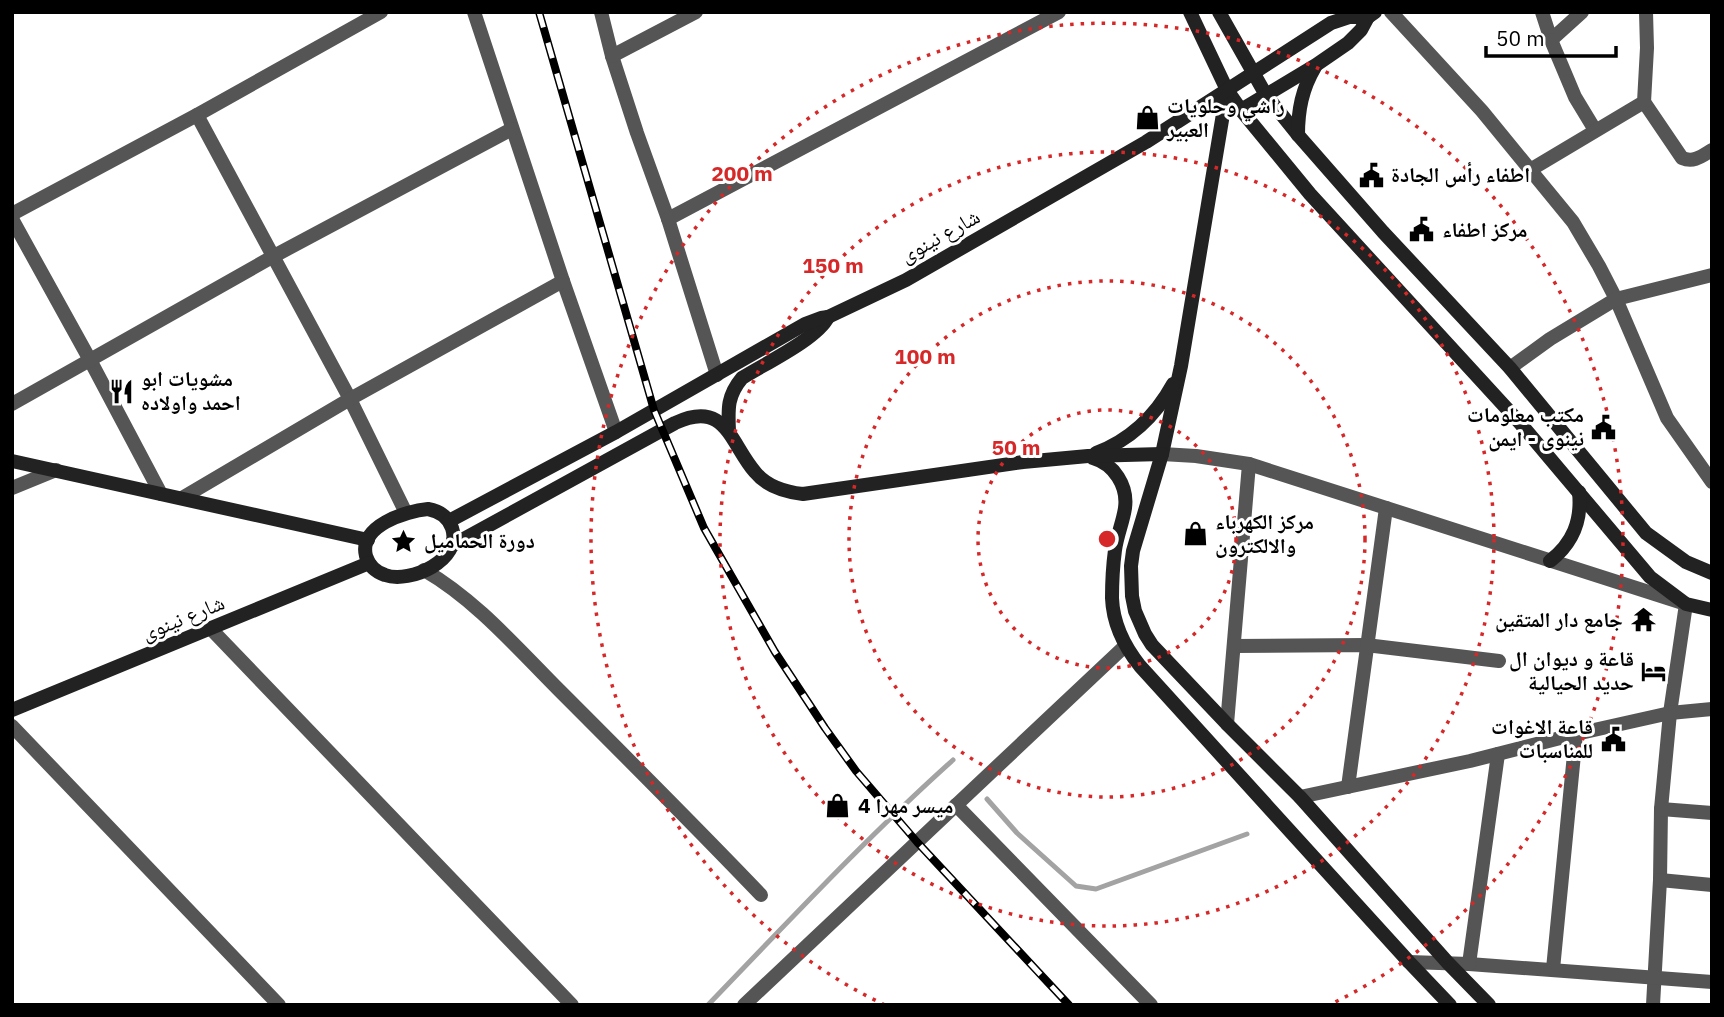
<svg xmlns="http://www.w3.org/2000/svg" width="1724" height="1017" font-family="'IBM Plex Sans','Noto Naskh Arabic',sans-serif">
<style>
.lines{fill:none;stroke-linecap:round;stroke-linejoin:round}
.stream{stroke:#a3a3a3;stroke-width:5}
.street{stroke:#555;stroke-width:14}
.secondary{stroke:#222;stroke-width:14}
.rail-casing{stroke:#000;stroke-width:8}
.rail{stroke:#fff;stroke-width:5;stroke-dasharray:16;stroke-linecap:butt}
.ring{fill:none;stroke:#d62828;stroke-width:3.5;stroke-dasharray:3.5 7}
.labels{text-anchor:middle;stroke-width:6;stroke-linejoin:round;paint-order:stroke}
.poi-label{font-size:21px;font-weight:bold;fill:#000;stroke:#fff;text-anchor:start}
.street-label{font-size:21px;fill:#000;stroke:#fff}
.centre{fill:#d62828;stroke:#fff;stroke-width:3.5}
.ring-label{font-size:21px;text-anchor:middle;font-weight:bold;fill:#d62828;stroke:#fff;stroke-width:6;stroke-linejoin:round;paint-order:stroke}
</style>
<rect width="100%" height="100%" fill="#fff"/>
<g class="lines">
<g class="stream">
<path d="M 987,799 L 1017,833 L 1076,886 L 1096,889 L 1247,834"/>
<path d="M 708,1005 C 788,922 867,837 953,760"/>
</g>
<g class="street">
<path d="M 474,12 L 563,281 L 616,432"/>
<path d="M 601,12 L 612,56 L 637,133 L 668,219 L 717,375"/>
<path d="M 1391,12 L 1482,111 L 1573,222 L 1599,266 L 1616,299 L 1667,418 L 1712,482"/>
<path d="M 1542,12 L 1551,40 L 1582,12"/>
<path d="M 1551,40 L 1575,97 L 1595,130"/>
<path d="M 612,56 L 696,12"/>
<path d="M 1644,102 L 1682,158 C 1694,163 1702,156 1712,150"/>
<path d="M 197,115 L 350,399 L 406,513"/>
<path d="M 1530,170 L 1644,102 L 1647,48 L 1646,12"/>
<path d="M 12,214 L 197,115 L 381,12"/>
<path d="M 12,219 L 90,360 L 161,494"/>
<path d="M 668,219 L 1059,12"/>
<path d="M 1510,368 L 1550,339 L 1616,299 L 1712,275"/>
<path d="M 12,404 L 274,256 L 512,129"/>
<path d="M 1162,454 L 1196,456 L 1249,464 L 1686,604 L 1670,713 L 1661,809 L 1660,880 L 1653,1005"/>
<path d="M 12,488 L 56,470"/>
<path d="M 182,498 L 350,399 L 563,281"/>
<path d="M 424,570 C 476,600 517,648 559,690 C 627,758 695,826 761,895"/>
<path d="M 211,629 L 572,1005"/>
<path d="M 1234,646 L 1366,645 L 1499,661"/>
<path d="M 1227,724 L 1249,464"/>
<path d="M 12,726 L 279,1005"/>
<path d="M 1348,787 L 1386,508"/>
<path d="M 1300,797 L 1470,761 L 1576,734 L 1670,713 L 1712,709"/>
<path d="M 956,805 L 1151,1005"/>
<path d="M 1661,809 L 1712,813"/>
<path d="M 1660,880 L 1712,885"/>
<path d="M 1409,962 L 1469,964 L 1712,982"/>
<path d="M 1469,964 L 1498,754"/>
<path d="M 1553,969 L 1576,734"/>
<path d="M 744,1005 L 1125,646"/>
</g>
<g class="secondary">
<path d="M 1190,12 L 1227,90 L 1241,110 L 1310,194 L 1520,423 L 1650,577 L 1686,604 L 1712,610"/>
<path d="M 1219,12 L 1266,95 L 1298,135 L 1383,232 L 1510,368 L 1646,533 L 1686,562 L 1712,573"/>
<path d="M 1227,90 L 1181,366 L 1162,454 L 1133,551 L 1131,566 L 1132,596 L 1135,611 L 1145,634 L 1152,645 L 1227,724 L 1300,797 L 1448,963 L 1489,1005"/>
<path d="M 1241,110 L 1316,65 L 1348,43 L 1361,30 L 1368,17"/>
<path d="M 1298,135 C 1298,110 1302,89 1315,67"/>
<path d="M 729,431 C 728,409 727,396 742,378 C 764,364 817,339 828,317"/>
<path d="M 1096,453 C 1130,440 1156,415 1173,384"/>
<path d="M 1093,458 C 1114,464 1128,486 1125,508 C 1123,522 1117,535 1115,550 C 1113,565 1112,582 1112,598 C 1113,624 1124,646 1140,666 L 1409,962 L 1450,1005"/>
<path d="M 12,461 L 368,540"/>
<path d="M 428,509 C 439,511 448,516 452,528 C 463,560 410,584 385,575 C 376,572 369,566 366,556 C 358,526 406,511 428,509 Z"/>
<path d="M 449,521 L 616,432 L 805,324 L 821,318 L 828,317 L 906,280 L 1146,142 L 1331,23 L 1349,17 L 1368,17 L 1375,12"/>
<path d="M 453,545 L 675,423 C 726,399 730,443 755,472 C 767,487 785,492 803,494 L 1023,462 L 1088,456 L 1162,454"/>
<path d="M 1550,561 C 1573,543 1582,521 1579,492"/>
<path d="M 12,710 L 369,563"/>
</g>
<defs>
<path id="rail" d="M 539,12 L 654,410 L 704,528 L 775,652 L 825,728 L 856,771 L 917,842 L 1069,1005"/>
</defs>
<use href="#rail" class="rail-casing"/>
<use href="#rail" class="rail"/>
</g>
<g class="ring">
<circle cx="1107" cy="539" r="129"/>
<circle cx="1107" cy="539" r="258"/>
<circle cx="1107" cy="539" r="387"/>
<path d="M885 1005A516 516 0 1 1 1329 1005"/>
</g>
<defs>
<symbol id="shop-bare" viewBox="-9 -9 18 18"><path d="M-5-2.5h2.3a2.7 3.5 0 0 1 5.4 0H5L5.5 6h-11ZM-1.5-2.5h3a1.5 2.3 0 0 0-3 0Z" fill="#000" stroke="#fff" stroke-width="2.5" paint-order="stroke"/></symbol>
<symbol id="civic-bare" viewBox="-9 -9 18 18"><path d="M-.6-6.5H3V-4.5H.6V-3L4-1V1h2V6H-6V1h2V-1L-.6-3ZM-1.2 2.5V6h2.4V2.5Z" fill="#000" stroke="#fff" stroke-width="2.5" paint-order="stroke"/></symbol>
<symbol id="restaurant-bare" viewBox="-9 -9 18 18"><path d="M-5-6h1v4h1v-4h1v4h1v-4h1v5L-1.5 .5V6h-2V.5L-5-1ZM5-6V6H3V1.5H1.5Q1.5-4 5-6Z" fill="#000" stroke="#fff" stroke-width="2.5" paint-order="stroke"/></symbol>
<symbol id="sight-bare" viewBox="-9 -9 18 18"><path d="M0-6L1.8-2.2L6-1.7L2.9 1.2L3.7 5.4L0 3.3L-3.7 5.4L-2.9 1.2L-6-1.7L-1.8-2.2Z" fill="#000" stroke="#fff" stroke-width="2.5" paint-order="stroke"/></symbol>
<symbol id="temple-bare" viewBox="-9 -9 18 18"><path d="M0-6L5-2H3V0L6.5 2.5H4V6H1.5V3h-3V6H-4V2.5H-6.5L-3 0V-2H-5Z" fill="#000" stroke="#fff" stroke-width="2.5" paint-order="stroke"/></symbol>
<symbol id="hotel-bare" viewBox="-9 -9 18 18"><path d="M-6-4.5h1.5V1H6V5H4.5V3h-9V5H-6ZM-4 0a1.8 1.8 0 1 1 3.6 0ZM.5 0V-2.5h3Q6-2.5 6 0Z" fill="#000" stroke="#fff" stroke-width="2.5" paint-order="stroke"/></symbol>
</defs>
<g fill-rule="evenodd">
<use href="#shop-bare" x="1130" y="100" width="35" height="35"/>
<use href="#civic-bare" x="1354" y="158" width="35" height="35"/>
<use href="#civic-bare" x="1404" y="212" width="35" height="35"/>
<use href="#restaurant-bare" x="104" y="374" width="35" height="35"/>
<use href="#civic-bare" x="1586" y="410" width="35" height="35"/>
<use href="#shop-bare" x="1178" y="516" width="35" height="35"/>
<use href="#sight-bare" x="386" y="524" width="35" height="35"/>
<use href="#temple-bare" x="1626" y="602" width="35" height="35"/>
<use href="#hotel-bare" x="1636" y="654" width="35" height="35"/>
<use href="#civic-bare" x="1596" y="722" width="35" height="35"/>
<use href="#shop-bare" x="820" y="788" width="35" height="35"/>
</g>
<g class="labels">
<g class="poi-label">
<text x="1167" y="113">راشي وحلويات<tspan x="1167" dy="24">العبير</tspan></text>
<text x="1391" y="182">اطفاء رأس الجادة</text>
<text x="1442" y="237">مركز اطفاء</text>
<text x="141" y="386">مشويات ابو<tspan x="141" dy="24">احمد واولاده</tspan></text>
<text x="1584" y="422" text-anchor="end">مكتب معلومات<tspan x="1584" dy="24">نينوى - ايمن</tspan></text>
<text x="1215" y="529">مركز الكهرباء<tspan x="1215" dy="24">والالكترون</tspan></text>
<text x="424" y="548">دورة الحماميل</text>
<text x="1623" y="627" text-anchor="end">جامع دار المتقين</text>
<text x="1634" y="666" text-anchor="end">قاعة و ديوان ال<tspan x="1634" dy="24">حديد الحيالية</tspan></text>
<text x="1593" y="734" text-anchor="end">قاعة الاغوات<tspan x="1593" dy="24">للمناسبات</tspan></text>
<text x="858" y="813">ميسر مهرا 4</text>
</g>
<g class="street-label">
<text transform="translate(940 236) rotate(-29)" y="7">شارع نينوى</text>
<text transform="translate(183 618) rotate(-22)" y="7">شارع نينوى</text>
</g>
</g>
<circle cx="1107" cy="539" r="10" class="centre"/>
<g class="ring-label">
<text x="742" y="181">200 m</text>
<text x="833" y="273">150 m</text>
<text x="925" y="364">100 m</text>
<text x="1016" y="455">50 m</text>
</g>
<rect width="1724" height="1017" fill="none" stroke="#000000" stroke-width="28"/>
<path d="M1486 46v10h130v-10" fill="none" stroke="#000000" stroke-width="3.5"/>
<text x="1496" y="46" font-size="21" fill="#000000" stroke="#ffffff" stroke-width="5" paint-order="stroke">50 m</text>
</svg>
